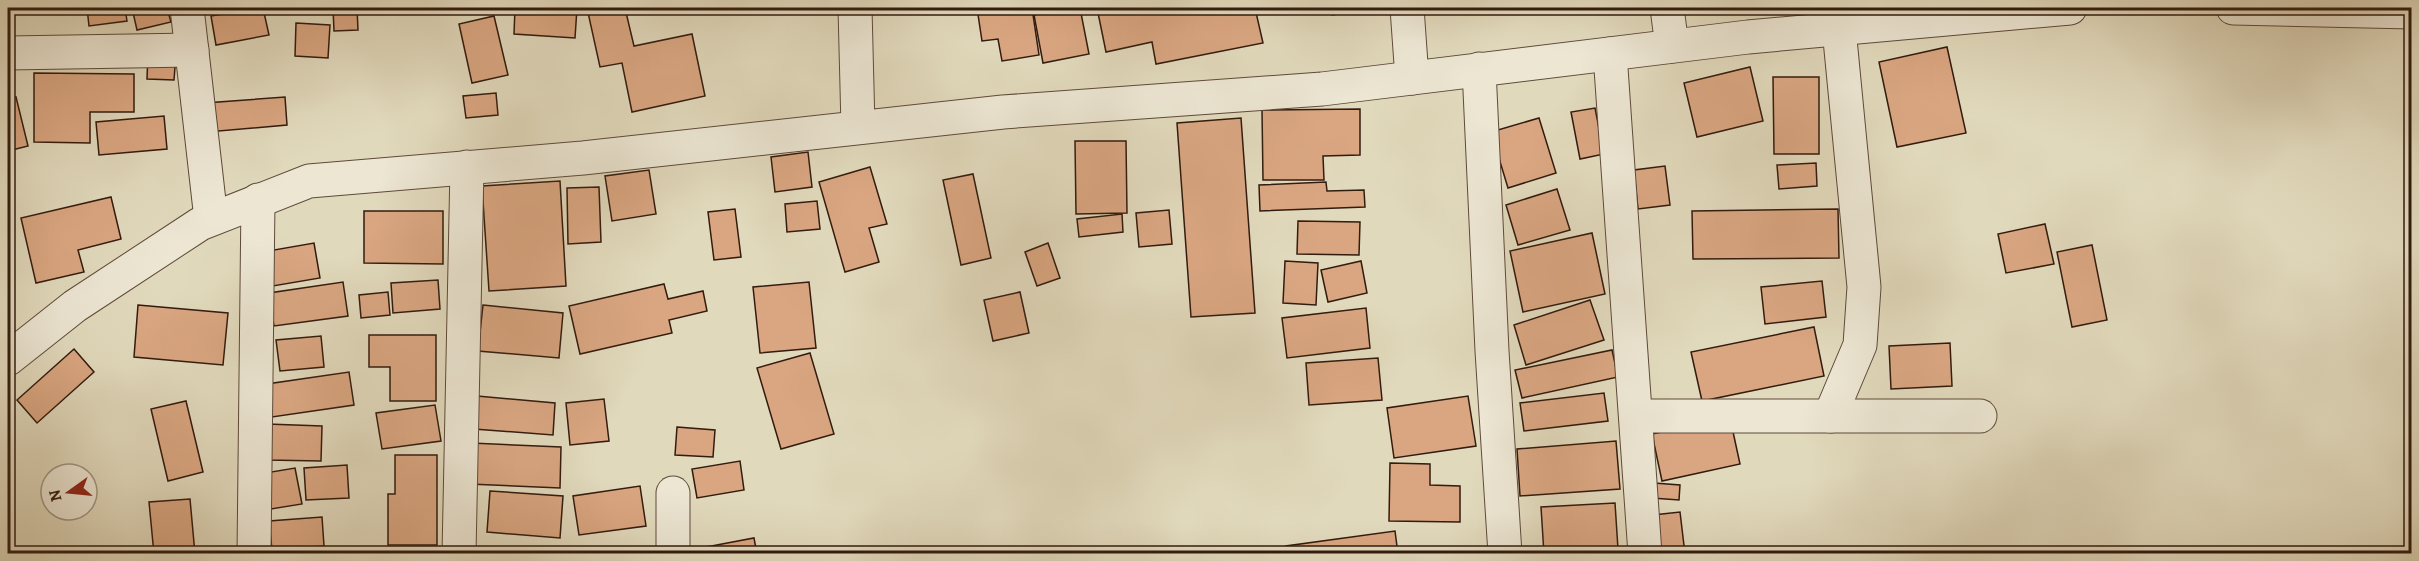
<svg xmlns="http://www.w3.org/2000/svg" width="2419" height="561" font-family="Alegreya,serif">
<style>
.building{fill:#d9a681;stroke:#321b0f;stroke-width:1.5}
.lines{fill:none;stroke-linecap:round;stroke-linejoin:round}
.street-casing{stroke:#5e4a3a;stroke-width:35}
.street{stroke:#ece6d3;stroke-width:33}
</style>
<rect width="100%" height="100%" fill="#e1d9bc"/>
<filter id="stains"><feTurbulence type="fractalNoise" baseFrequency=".00333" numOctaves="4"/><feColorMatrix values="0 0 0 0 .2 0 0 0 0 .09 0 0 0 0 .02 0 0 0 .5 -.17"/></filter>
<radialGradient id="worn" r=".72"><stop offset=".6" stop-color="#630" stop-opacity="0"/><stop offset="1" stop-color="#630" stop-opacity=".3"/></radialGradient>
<g class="building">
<path d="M 87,8 L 125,8 L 127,21 L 89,26 Z"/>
<path d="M 132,8 L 167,8 L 171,22 L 137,30 Z"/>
<path d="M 257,8 L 263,8 L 269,35 L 216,45 L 211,16 Z"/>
<path d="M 333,8 L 357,8 L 358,30 L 334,31 Z"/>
<path d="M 515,8 L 577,8 L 575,38 L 514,34 Z"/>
<path d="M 587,8 L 625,8 L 634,46 L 692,34 L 705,96 L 632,112 L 622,63 L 600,67 Z"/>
<path d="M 977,8 L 1032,8 L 1039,55 L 1002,61 L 998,39 L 982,41 Z"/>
<path d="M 1070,8 L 1080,8 L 1089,54 L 1043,63 L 1034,15 Z"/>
<path d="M 1097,8 L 1255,8 L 1263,43 L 1156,64 L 1152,42 L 1106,52 Z"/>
<path d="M 1331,8 L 1380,8 L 1332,15 Z"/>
<path d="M 494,16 L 508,75 L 472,83 L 459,24 Z"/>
<path d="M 296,23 L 330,25 L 328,58 L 295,56 Z"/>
<path d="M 1947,47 L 1966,133 L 1897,147 L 1879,62 Z"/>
<path d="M 148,52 L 176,54 L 174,80 L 147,79 Z"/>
<path d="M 1750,67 L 1763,121 L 1697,137 L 1684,83 Z"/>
<path d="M 34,73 L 134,74 L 134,112 L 90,112 L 90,143 L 34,142 Z"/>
<path d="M 1773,77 L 1819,77 L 1819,154 L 1774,154 Z"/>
<path d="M 496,93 L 498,115 L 466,118 L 463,96 Z"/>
<path d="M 16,97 L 28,146 L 8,151 L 8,99 Z"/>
<path d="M 285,97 L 287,125 L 207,132 L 205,103 Z"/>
<path d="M 1595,108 L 1604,154 L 1580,159 L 1571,112 Z"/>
<path d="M 1360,109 L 1360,155 L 1323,156 L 1324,180 L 1263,180 L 1262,110 Z"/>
<path d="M 164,116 L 167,149 L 99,155 L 96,122 Z"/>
<path d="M 1241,118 L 1255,313 L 1191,317 L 1177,123 Z"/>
<path d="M 1539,118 L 1556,173 L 1508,188 L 1491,132 Z"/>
<path d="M 1075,141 L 1126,141 L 1127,213 L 1076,214 Z"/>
<path d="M 808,152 L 812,187 L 775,192 L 771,157 Z"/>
<path d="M 1816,163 L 1817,186 L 1779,189 L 1777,165 Z"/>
<path d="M 1665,166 L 1670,205 L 1638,209 L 1634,170 Z"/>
<path d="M 870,167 L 887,224 L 869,228 L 879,262 L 845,272 L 819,182 Z"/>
<path d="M 649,170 L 656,214 L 612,221 L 605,176 Z"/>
<path d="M 973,174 L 991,258 L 961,265 L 943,180 Z"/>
<path d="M 560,181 L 566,286 L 489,291 L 482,186 Z"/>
<path d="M 1326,182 L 1327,191 L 1364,190 L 1365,207 L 1260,211 L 1259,185 Z"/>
<path d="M 599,187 L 601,242 L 568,244 L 567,188 Z"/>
<path d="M 1557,189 L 1570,230 L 1518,245 L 1506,205 Z"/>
<path d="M 111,197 L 121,239 L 78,250 L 84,272 L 36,283 L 21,218 Z"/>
<path d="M 817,201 L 820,229 L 787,232 L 785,204 Z"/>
<path d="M 735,209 L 741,257 L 714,260 L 708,212 Z"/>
<path d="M 1838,209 L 1839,258 L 1693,259 L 1692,211 Z"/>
<path d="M 1169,210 L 1172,244 L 1139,247 L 1136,213 Z"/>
<path d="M 364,211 L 443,211 L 443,264 L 364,263 Z"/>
<path d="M 1122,214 L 1123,232 L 1079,237 L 1077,219 Z"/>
<path d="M 1298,221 L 1360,222 L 1359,255 L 1297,254 Z"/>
<path d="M 2045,224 L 2054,264 L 2006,273 L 1998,234 Z"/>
<path d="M 1592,233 L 1605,294 L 1523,312 L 1510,251 Z"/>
<path d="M 314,243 L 320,278 L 273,286 L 268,251 Z"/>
<path d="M 1048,243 L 1060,278 L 1037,286 L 1025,252 Z"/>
<path d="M 2092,245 L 2107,320 L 2072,327 L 2057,252 Z"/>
<path d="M 1285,261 L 1318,263 L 1316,305 L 1283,303 Z"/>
<path d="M 1361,261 L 1367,293 L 1328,302 L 1321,270 Z"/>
<path d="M 438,280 L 440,309 L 393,313 L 391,283 Z"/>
<path d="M 1822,281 L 1826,317 L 1765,324 L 1761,287 Z"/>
<path d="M 343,282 L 348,316 L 274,326 L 269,293 Z"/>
<path d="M 809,282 L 816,348 L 760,353 L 753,287 Z"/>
<path d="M 664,284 L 668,299 L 703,291 L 707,311 L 669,320 L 672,333 L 580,354 L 569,306 Z"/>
<path d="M 388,292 L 390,315 L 361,318 L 359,295 Z"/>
<path d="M 1020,292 L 1029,333 L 993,341 L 984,300 Z"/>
<path d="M 1590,300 L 1604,340 L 1526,365 L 1514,325 Z"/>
<path d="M 138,305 L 228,313 L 223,365 L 134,357 Z"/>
<path d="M 483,305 L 563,313 L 559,358 L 478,351 Z"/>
<path d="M 1366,308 L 1370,348 L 1287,358 L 1282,318 Z"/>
<path d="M 1814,327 L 1824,376 L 1702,401 L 1691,352 Z"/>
<path d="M 369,335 L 436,335 L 436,401 L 390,401 L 390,367 L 369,367 Z"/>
<path d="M 321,336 L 324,367 L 280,371 L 276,340 Z"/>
<path d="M 1950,343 L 1952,386 L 1891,389 L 1889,346 Z"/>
<path d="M 74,349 L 94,372 L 37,423 L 17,400 Z"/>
<path d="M 1612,350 L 1618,377 L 1522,398 L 1515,370 Z"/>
<path d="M 810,353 L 834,434 L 781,449 L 757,368 Z"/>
<path d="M 1378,358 L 1382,400 L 1309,405 L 1306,363 Z"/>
<path d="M 349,372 L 354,405 L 272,417 L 267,384 Z"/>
<path d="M 1604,393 L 1608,421 L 1524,431 L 1520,403 Z"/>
<path d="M 477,396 L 555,403 L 553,435 L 474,429 Z"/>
<path d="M 1468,396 L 1476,446 L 1394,458 L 1387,408 Z"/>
<path d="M 604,399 L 609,441 L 570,445 L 566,403 Z"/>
<path d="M 186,401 L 203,472 L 168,481 L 151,409 Z"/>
<path d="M 435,405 L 441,441 L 382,449 L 376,413 Z"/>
<path d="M 1730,418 L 1740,464 L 1662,481 L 1652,434 Z"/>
<path d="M 267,424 L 322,426 L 321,461 L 267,460 Z"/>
<path d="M 677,427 L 715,430 L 713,457 L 675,455 Z"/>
<path d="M 1616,441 L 1620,489 L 1520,496 L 1517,449 Z"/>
<path d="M 471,443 L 561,447 L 560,488 L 469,484 Z"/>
<path d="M 395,455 L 437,455 L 437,545 L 388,545 L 388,494 L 395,494 Z"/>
<path d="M 8,457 L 12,500 L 8,500 Z"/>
<path d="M 740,461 L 744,490 L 697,498 L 692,469 Z"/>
<path d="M 1390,463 L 1430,464 L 1430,485 L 1460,486 L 1460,522 L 1389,521 Z"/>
<path d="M 347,465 L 349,498 L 306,500 L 304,468 Z"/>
<path d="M 295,468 L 302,504 L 271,509 L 265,473 Z"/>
<path d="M 1654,483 L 1680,485 L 1679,500 L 1652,498 Z"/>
<path d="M 640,486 L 646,526 L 579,535 L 573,496 Z"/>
<path d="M 490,491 L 563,496 L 560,538 L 487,532 Z"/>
<path d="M 190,499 L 195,554 L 154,554 L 149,502 Z"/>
<path d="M 1615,503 L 1618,549 L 1544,554 L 1541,507 Z"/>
<path d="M 1680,512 L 1685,554 L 1657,554 L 1653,515 Z"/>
<path d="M 322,517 L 324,546 L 272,550 L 269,521 Z"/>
<path d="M 1395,531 L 1398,554 L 1288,554 L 1286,546 Z"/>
<path d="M 754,538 L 757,554 L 691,554 L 690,550 Z"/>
</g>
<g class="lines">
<defs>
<g id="street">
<path d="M 187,8 L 211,219"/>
<path d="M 855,8 L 858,127"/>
<path d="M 1407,8 L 1412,78"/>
<path d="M 1667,8 L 1672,46"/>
<path d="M 2233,8 L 2412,12"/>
<path d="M 8,53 L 192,50"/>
<path d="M 1610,54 L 1645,554"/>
<path d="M 1479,69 L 1492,351 L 1505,554"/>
<path d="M 8,359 L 75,306 L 200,224 L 309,181 L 583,158 L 1003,112 L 1322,89 L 1748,37 L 2070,8"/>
<path d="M 1636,416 L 1980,416"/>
<path d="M 1830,416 L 1860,345 L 1864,287 L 1839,29"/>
<path d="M 254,554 L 258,200"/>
<path d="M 459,554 L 467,167"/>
<path d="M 673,554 L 673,493"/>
</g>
</defs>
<use href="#street" class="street-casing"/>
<use href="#street" class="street"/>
</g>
<rect width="2419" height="561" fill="none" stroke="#e1d9bc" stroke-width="30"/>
<rect x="9" y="9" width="2401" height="543" fill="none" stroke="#321b0f" stroke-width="3"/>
<rect x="15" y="15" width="2389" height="531" fill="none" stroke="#321b0f" stroke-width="1.5"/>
<g transform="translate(69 492) rotate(255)"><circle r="28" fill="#ece6d3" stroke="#a29585" stroke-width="1.5"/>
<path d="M0-4.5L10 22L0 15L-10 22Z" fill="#8f2418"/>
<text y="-9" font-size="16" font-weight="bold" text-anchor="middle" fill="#321b0f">N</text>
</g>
<rect width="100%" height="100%" filter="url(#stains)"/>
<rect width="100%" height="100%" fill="url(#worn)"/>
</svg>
